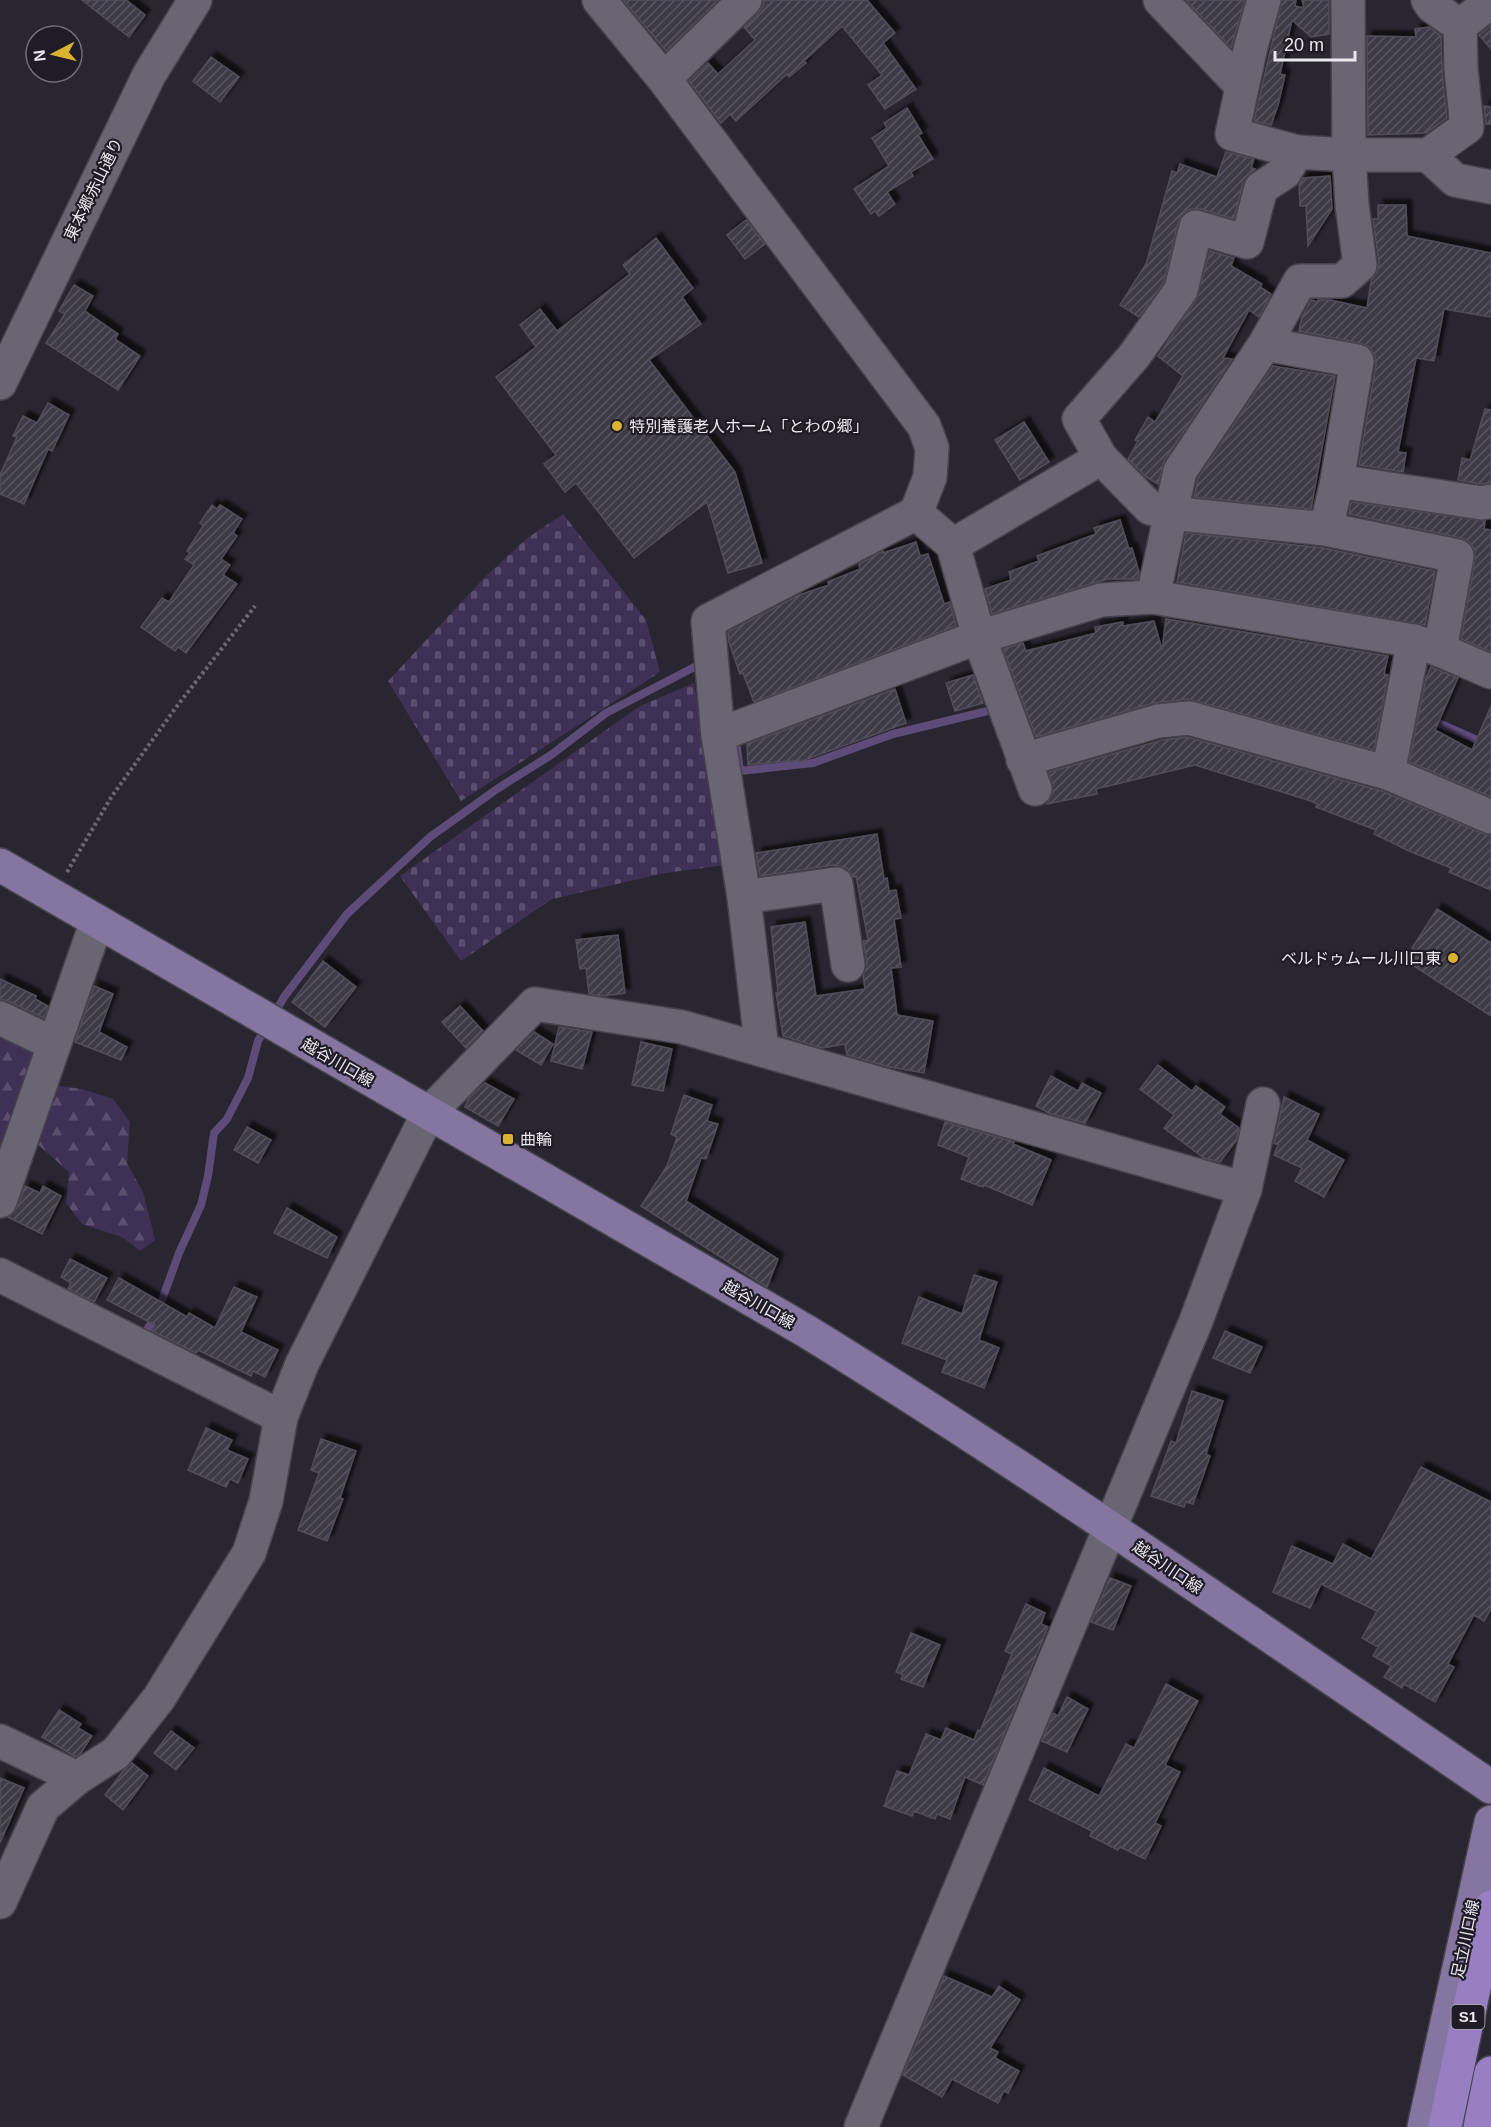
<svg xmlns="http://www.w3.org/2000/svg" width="1491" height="2127" font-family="Arial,'Noto Sans JP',sans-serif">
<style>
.forest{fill:url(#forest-firs)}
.cemetery{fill:url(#cemetery-stones)}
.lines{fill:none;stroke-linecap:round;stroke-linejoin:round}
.stream{stroke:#5d4c79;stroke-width:8}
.building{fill:url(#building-hatch);stroke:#514d59;stroke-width:1.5;filter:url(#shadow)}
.minor-casing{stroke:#46434d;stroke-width:36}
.major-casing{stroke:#46434d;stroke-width:36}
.highway-casing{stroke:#46434d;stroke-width:36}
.path{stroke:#6b6872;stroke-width:4;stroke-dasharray:3 3;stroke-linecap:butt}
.minor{stroke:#696572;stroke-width:33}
.major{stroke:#8575a1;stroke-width:33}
.highway{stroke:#977fc1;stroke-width:33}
.poi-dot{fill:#dab333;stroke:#201c27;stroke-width:2}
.labels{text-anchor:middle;stroke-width:4.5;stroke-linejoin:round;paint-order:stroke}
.shield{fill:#201c27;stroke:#aeacb4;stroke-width:1.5}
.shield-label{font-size:15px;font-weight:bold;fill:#ebe9f0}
.street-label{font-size:16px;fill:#ebe9f0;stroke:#201c27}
.poi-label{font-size:16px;fill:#ebe9f0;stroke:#201c27;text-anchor:start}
</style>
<defs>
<pattern id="forest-firs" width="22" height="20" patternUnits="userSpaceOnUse" patternTransform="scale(1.5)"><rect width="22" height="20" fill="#3f3156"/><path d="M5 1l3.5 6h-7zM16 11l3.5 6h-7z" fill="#5b4f6f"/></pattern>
<pattern id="cemetery-stones" width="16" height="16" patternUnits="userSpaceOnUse" patternTransform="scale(1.5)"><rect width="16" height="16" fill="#3f3156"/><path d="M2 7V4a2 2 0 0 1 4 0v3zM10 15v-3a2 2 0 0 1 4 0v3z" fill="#5b4f6f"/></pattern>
<pattern id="building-hatch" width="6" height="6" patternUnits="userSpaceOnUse" patternTransform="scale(1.5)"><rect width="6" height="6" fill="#3e3a46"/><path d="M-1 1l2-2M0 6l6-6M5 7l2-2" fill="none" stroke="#5a5661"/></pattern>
<filter id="shadow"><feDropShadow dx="5.5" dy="-5.5" stdDeviation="1.5" flood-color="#0009"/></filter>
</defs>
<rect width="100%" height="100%" fill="#292631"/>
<path class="forest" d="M 0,1023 L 9,1025 L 49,1068 L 60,1086 L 82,1089 L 113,1099 L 130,1122 L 127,1163 L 143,1192 L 155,1240 L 140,1251 L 122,1237 L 82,1224 L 66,1203 L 69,1172 L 35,1142 L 0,1193 Z"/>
<g class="cemetery">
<path d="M 563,514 L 646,620 L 660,672 L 461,801 L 388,681 L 485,577 L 526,539 Z"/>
<path d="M 694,683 L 726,865 L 665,873 L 552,899 L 461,961 L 400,876 L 640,706 Z"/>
</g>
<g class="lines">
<g class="stream">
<path d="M 1407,712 L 1418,714 L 1491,746"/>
<path d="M 735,734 L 740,771 L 813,763 L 893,734 L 1000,708"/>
<path d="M 273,1016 L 284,997 L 347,914 L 430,837 L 497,789 L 551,755 L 606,713 L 704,662"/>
<path d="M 144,1335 L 158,1311 L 179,1253 L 201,1205 L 208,1176 L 214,1133 L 227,1119 L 248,1078 L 258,1041 L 266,1027"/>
</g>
</g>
<g class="building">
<path d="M 82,0 L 126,0 L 145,15 L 129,37 Z"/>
<path d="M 623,0 L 718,0 L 666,51 Z"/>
<path d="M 763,0 L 867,0 L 895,33 L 883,43 L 916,89 L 885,109 L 868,85 L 882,75 L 842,26 L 804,61 L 806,63 L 789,77 L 787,74 L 736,121 L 730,114 L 721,123 L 689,81 L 708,63 L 718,74 L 755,40 L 744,27 L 758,13 L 763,6 Z"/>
<path d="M 1186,0 L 1245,0 L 1231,48 Z"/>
<path d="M 1282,0 L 1296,0 L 1295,6 L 1304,8 L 1302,0 L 1329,0 L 1329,34 L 1311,37 L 1292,20 L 1280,74 L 1285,75 L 1278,105 L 1271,125 L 1254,121 Z"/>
<path d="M 1491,25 L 1491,49 L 1479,35 Z"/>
<path d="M 1429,27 L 1441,36 L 1442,71 L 1447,118 L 1426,133 L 1368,135 L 1367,36 L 1416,37 L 1415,29 Z"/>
<path d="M 211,57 L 239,77 L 220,102 L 193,81 Z"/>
<path d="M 1484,106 L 1491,107 L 1491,124 L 1486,124 Z"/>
<path d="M 907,108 L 922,133 L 918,135 L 933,159 L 911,172 L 913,176 L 887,192 L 895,204 L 879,216 L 875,211 L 871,214 L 854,189 L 889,166 L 872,138 L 887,128 L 884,123 Z"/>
<path d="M 1226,152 L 1254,159 L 1251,168 L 1255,169 L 1243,183 L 1234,219 L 1201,209 L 1191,209 L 1182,214 L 1178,223 L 1164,282 L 1139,317 L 1120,305 L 1146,264 L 1172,171 L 1177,173 L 1180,164 L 1217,177 Z"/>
<path d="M 1330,176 L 1332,209 L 1308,246 L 1306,206 L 1300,206 L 1299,184 L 1303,178 Z"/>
<path d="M 1378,205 L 1406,205 L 1407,236 L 1491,253 L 1491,317 L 1444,309 L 1434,361 L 1416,358 L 1398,452 L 1406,453 L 1403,472 L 1359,465 L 1376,364 L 1375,355 L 1369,347 L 1360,343 L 1299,331 L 1302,317 L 1311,300 L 1318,302 L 1318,300 L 1330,300 L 1367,308 L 1371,281 L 1377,272 L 1379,263 L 1373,219 L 1378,219 Z"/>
<path d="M 746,220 L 765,244 L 745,259 L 727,235 Z"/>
<path d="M 656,238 L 693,288 L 682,297 L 701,324 L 649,360 L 735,472 L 762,563 L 728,573 L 707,502 L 634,558 L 576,483 L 565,492 L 544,464 L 556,455 L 496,377 L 536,347 L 520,325 L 540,309 L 557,331 L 630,274 L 623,265 Z"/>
<path d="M 1210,251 L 1234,258 L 1231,266 L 1262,284 L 1260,287 L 1271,294 L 1259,317 L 1249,310 L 1223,358 L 1232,359 L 1164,461 L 1158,484 L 1146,477 L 1128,459 L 1138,441 L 1135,440 L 1148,417 L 1155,422 L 1183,376 L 1158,356 L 1196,300 Z"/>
<path d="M 74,285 L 93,296 L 85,311 L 118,334 L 115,339 L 140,356 L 118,390 L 46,343 L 65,314 L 59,311 Z"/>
<path d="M 1273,366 L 1335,376 L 1311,509 L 1194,497 L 1198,478 Z"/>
<path d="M 48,403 L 69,415 L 52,451 L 48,449 L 24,504 L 0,494 L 0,475 L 17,437 L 13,436 L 23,416 L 37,423 Z"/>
<path d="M 1485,409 L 1491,410 L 1491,483 L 1481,484 L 1458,480 L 1462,458 L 1470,460 Z"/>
<path d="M 1024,422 L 1049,462 L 1020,480 L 995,440 Z"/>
<path d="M 1351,502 L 1485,521 L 1484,529 L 1491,530 L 1491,652 L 1461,639 L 1475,559 L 1475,550 L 1470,542 L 1461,538 L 1349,514 Z"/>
<path d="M 212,505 L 217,509 L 220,505 L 242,519 L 233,533 L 237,536 L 221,559 L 230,565 L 223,575 L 237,584 L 186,653 L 178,647 L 175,651 L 141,627 L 162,598 L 169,602 L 194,565 L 185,559 L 190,553 L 187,551 L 203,526 L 200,523 Z"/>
<path d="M 1120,520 L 1129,549 L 1132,548 L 1139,572 L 1138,579 L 1108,579 L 1096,582 L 992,614 L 985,589 L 1011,580 L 1009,572 L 1039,561 L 1037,556 L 1096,534 L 1094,528 Z"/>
<path d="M 1186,533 L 1323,548 L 1435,571 L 1425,625 L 1177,582 Z"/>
<path d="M 916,542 L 920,556 L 928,554 L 944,604 L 950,602 L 956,626 L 754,702 L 743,673 L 740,674 L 729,642 L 728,632 L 799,595 L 829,585 L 828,582 L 860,569 L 859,564 L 883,551 L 883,553 Z"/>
<path d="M 1166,619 L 1388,656 L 1384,674 L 1388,675 L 1374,750 L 1188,699 L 1153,703 L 1036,737 L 1003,649 L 1023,643 L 1026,651 L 1096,633 L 1095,627 L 1123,622 L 1123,626 L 1154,621 L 1162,650 Z"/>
<path d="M 1431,667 L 1458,678 L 1435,730 L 1472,750 L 1491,706 L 1491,797 L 1409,762 L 1426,678 Z"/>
<path d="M 973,675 L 983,703 L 955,711 L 946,683 Z"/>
<path d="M 895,689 L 906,723 L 799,762 L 799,760 L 748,765 L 747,744 Z"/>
<path d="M 1187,737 L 1382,791 L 1484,834 L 1491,835 L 1491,890 L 1449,872 L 1451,868 L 1409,851 L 1374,834 L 1376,830 L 1316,807 L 1317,804 L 1311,801 L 1195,765 L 1096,789 L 1097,794 L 1047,804 L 1053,792 L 1049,772 L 1162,740 Z"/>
<path d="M 877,834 L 884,879 L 887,878 L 889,891 L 896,890 L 901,918 L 894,919 L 901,967 L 891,968 L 897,1015 L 933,1021 L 924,1073 L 890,1067 L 847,1055 L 845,1044 L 822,1048 L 783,1036 L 776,993 L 778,993 L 771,927 L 805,922 L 816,996 L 865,989 L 863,975 L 867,962 L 863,941 L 868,940 L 856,876 L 853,877 L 847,868 L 833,865 L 760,876 L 756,853 Z"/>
<path d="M 1437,909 L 1491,943 L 1491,1016 L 1411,964 L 1419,952 L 1412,948 Z"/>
<path d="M 618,935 L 625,993 L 603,996 L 589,994 L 586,968 L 580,969 L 576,940 Z"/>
<path d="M 323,961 L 356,987 L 325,1027 L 292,1002 Z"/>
<path d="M 0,979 L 36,996 L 35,999 L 48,1006 L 44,1018 L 8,1001 L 0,999 Z"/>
<path d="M 94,986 L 113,994 L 99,1032 L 127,1047 L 121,1060 L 75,1042 Z"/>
<path d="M 460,1006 L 483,1031 L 466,1048 L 442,1022 Z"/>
<path d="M 559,1027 L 592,1032 L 582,1069 L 551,1061 Z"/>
<path d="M 534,1032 L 553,1044 L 541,1065 L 516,1050 Z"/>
<path d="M 641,1042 L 672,1049 L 663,1091 L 632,1085 Z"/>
<path d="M 1158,1065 L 1192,1091 L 1196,1086 L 1225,1107 L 1220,1114 L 1239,1128 L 1236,1141 L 1220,1162 L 1204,1158 L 1164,1128 L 1174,1115 L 1140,1089 Z"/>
<path d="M 1051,1076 L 1078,1091 L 1082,1083 L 1101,1093 L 1085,1123 L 1051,1114 L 1036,1106 Z"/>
<path d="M 485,1083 L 514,1099 L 498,1126 L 465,1107 L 469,1098 Z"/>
<path d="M 684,1095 L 712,1105 L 707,1121 L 718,1124 L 706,1159 L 701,1158 L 686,1201 L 778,1259 L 767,1287 L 641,1206 L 667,1166 L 677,1137 L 671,1134 Z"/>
<path d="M 1284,1097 L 1319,1114 L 1307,1140 L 1344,1160 L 1324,1197 L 1295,1181 L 1302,1168 L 1274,1155 L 1278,1145 L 1274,1143 Z"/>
<path d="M 945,1122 L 1014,1142 L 1013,1144 L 1051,1160 L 1032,1205 L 984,1185 L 983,1187 L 961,1179 L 969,1157 L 938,1145 Z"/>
<path d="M 247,1127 L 271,1140 L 258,1163 L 234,1150 Z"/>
<path d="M 25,1186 L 40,1193 L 43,1186 L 61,1196 L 42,1234 L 8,1217 L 17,1208 Z"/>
<path d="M 287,1208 L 337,1237 L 327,1258 L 274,1233 Z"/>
<path d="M 70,1259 L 107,1278 L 94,1302 L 68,1289 L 71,1283 L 61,1277 Z"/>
<path d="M 974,1275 L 997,1282 L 979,1340 L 999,1348 L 984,1388 L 942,1372 L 947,1360 L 902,1343 L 919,1297 L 962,1314 Z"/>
<path d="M 119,1278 L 187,1317 L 189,1313 L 215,1328 L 234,1287 L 257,1297 L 241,1332 L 278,1350 L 265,1377 L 253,1371 L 251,1376 L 198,1350 L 196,1353 L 152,1331 L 155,1325 L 107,1300 Z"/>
<path d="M 1225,1331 L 1262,1347 L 1250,1373 L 1213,1358 Z"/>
<path d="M 1192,1391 L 1223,1401 L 1206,1454 L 1210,1456 L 1193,1504 L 1186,1502 L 1184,1507 L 1151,1496 L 1171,1441 L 1176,1443 Z"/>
<path d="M 206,1428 L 232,1440 L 227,1450 L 248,1459 L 238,1483 L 230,1479 L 226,1487 L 188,1470 Z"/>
<path d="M 321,1439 L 356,1451 L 340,1498 L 343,1499 L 327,1541 L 298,1530 L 319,1473 L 311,1470 Z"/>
<path d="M 1421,1467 L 1491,1502 L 1491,1609 L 1484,1621 L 1474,1615 L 1448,1664 L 1454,1667 L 1435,1702 L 1404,1684 L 1402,1688 L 1384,1677 L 1391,1666 L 1373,1656 L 1378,1647 L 1362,1638 L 1377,1611 L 1321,1584 L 1310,1608 L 1273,1592 L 1292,1546 L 1333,1564 L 1343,1544 L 1371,1559 Z"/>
<path d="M 1110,1578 L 1131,1586 L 1113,1630 L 1091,1622 Z"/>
<path d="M 1026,1604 L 1045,1613 L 1041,1624 L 1048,1627 L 983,1785 L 965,1777 L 950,1819 L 937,1814 L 935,1819 L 914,1811 L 912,1816 L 884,1806 L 897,1771 L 909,1775 L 926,1734 L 941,1740 L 946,1728 L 974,1740 L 978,1730 L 980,1731 L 1012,1654 L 1005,1651 Z"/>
<path d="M 911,1633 L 940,1645 L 923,1687 L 901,1679 L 903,1675 L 896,1672 Z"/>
<path d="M 1166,1684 L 1198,1701 L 1165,1765 L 1180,1772 L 1155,1823 L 1161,1826 L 1145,1859 L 1120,1847 L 1118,1850 L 1090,1836 L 1092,1831 L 1029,1800 L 1044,1768 L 1099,1796 L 1126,1744 L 1134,1748 Z"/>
<path d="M 1067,1697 L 1088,1709 L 1067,1752 L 1042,1741 L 1053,1713 L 1058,1716 Z"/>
<path d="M 59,1710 L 81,1724 L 78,1728 L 92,1736 L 80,1754 L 76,1757 L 42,1737 Z"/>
<path d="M 171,1731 L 194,1748 L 176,1770 L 154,1753 Z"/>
<path d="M 132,1763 L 148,1776 L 123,1810 L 105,1795 L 123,1771 Z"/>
<path d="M 0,1778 L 24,1788 L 0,1843 Z"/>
<path d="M 944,1976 L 992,1997 L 999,1986 L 1020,2000 L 990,2048 L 998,2052 L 995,2058 L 1019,2071 L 1008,2093 L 1004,2091 L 998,2103 L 952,2079 L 942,2097 L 903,2075 Z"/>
</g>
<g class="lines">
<defs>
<g id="minor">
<path d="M 599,0 L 664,79 L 924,426 L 932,448 L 930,477 L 916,513 L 708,621 L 718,735 L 744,897 L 762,1050"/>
<path d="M 1160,0 L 1242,86"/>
<path d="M 1428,0 L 1432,6 L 1460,26 L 1461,69 L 1467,127 L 1428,155"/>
<path d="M 1460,26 L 1491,1"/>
<path d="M 664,79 L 745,0"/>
<path d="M 1297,152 L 1349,155 L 1428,155 L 1455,180 L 1491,187"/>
<path d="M 1265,344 L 1357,361 L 1337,481 L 1326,529"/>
<path d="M 0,383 L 149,75 L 195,0"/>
<path d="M 1101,458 L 1150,508 L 1170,513 L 1326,529 L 1457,556 L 1440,650"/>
<path d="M 1337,481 L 1482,503 L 1491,501"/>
<path d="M 916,513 L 953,545 L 979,637 L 1035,789"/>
<path d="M 953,545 L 1101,458 L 1079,419 L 1134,356 L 1181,290 L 1196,227 L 1247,242 L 1261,188 L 1284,173 L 1297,152 L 1232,134 L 1251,46 L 1264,0"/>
<path d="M 1153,597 L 1180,471 L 1265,344 L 1300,281 L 1342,281 L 1360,265 L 1352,205 L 1349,155 L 1348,0"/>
<path d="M 718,735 L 979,637 L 1101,600 L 1153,597 L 1414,641 L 1440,650 L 1491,672"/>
<path d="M 1023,760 L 1158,721 L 1189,718 L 1388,773 L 1491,817"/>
<path d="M 1388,773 L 1414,641"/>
<path d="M 744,897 L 836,884 L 848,965"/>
<path d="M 0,1018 L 54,1044"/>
<path d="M 0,1201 L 97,921"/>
<path d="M 0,1275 L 281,1417"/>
<path d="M 0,1741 L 77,1778"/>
<path d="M 0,1902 L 43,1807 L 77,1778 L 116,1753 L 159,1698 L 249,1553 L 266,1501 L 281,1417 L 302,1364 L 428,1114 L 535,1004 L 682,1027 L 1245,1189"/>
<path d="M 861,2127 L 1196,1321 L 1245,1189 L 1263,1104"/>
</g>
<g id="major">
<path d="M 0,865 L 806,1331 C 1040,1475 1264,1633 1491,1787"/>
<path d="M 1424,2127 L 1491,1822"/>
</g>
<g id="highway">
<path d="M 1445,2127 L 1491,1907"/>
<path d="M 1480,2127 L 1491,2073"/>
</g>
</defs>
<use href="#minor" class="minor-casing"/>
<use href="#major" class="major-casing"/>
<use href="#highway" class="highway-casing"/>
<path class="path" d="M 67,872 L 112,796 L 177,706 L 255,606"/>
<use href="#minor" class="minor"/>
<use href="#major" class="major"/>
<use href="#highway" class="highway"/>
</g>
<g class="poi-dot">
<circle cx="617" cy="426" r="6"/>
<circle cx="1453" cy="958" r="6"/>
<rect x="502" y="1133" width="12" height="12" rx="3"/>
</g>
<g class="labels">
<rect class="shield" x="1451.5" y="2005" width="33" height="24" rx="4.5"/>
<g class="shield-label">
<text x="1468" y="2022">S1</text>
</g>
<g class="street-label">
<text transform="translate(93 189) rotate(-64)" y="6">東本郷赤山通り</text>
<text transform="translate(338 1062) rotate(30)" y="6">越谷川口線</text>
<text transform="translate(759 1304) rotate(30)" y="6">越谷川口線</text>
<text transform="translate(1168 1567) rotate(34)" y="6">越谷川口線</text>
<text transform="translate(1465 1939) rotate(-78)" y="6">足立川口線</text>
</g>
<g class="poi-label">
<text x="629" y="432">特別養護老人ホーム「とわの郷」</text>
<text x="1441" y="964" text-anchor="end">ベルドゥムール川口東</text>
<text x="520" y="1145">曲輪</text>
</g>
</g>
<g transform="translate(54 54) rotate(263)"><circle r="28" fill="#201c27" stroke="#716e77" stroke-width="1.5"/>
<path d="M0-4.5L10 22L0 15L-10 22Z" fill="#dab333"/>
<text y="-9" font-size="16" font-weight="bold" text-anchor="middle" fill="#ebe9f0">N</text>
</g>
<path d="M1275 51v9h80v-9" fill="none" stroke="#ebe9f0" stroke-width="3"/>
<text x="1284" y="51" font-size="18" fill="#ebe9f0" stroke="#201c27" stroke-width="4.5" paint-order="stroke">20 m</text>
</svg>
